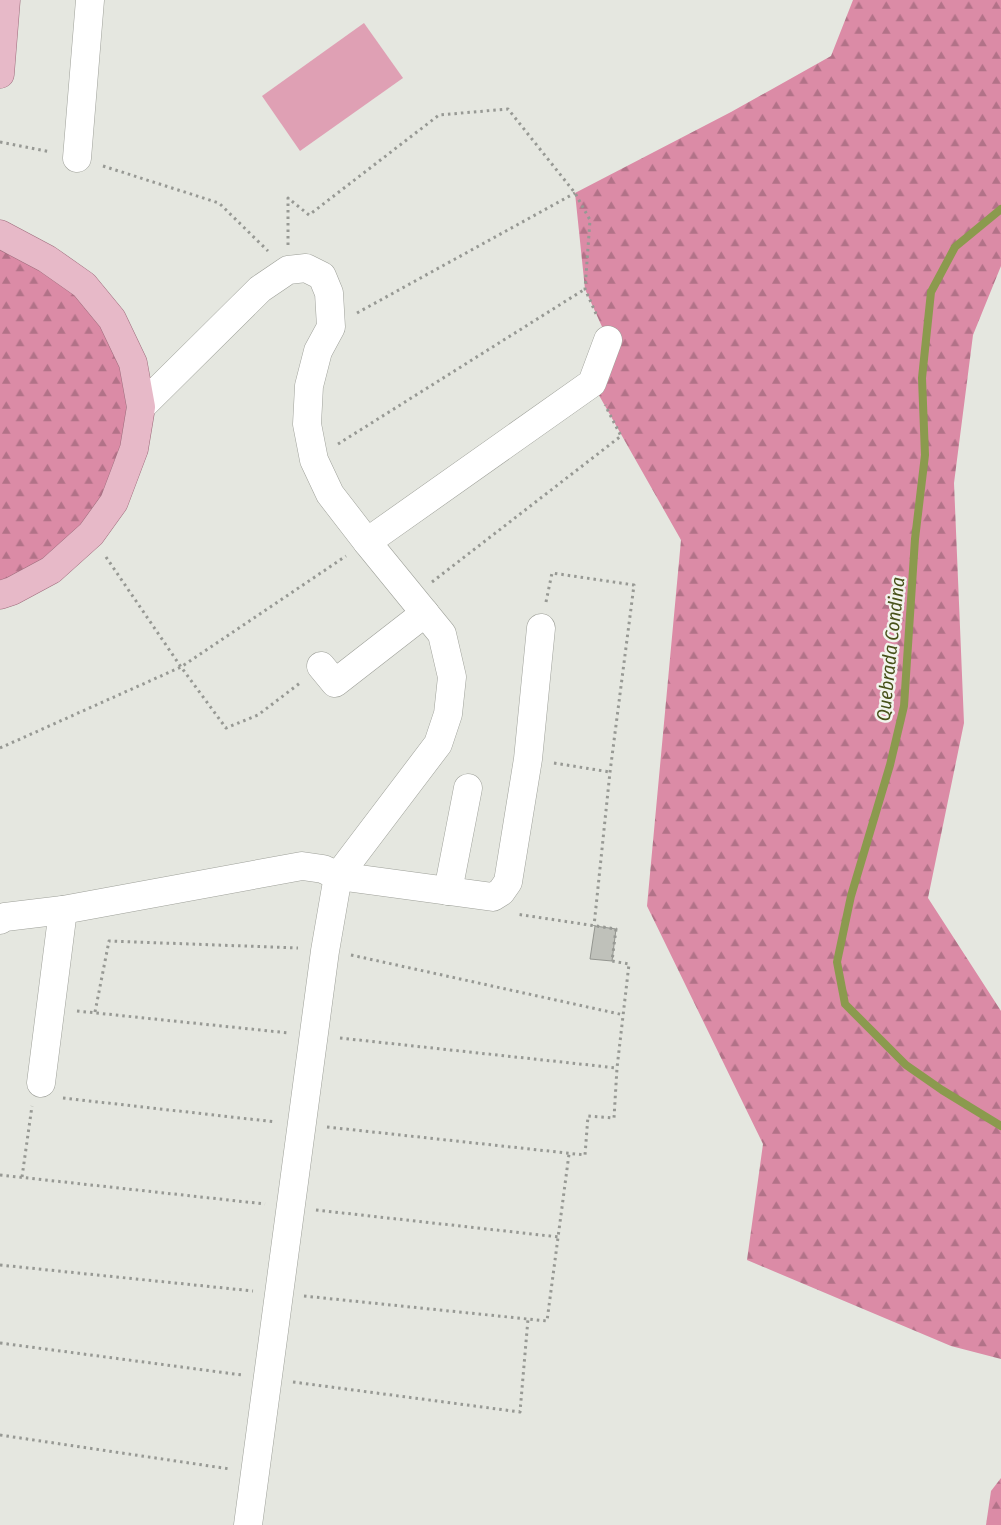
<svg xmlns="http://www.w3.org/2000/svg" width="1001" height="1525" font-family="'Fira Sans Condensed',sans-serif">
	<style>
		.forest { fill: url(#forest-firs) }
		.garden { fill: #dfa0b4 }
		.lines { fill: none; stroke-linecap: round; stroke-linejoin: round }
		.stream { stroke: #8b9a4e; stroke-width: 8 }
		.building { fill: #bfc1ba; stroke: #949690 }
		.minor-casing { stroke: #9ea099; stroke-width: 29 }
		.major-casing { stroke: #9d6c7c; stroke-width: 29 }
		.path { stroke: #979994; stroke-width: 3; stroke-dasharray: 2.5 4; stroke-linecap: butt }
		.minor { stroke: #fff; stroke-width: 28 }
		.major { stroke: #e7b9c8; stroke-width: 28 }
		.labels { text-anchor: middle; stroke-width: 5; stroke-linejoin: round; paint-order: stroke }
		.water-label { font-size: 19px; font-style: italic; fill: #475119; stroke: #f2f4ed }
	</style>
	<defs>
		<pattern id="forest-firs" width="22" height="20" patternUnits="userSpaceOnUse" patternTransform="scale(1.25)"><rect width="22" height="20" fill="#db8ba6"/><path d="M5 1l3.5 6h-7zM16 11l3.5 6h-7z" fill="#b27288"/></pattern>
	</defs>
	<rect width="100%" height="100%" fill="#e5e7e0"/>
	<g class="forest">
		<polygon points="853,0 1001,0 1001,266 973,335 954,483 964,723 928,898 1001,1011 1001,1359 951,1346 747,1260 763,1144 647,906 681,540 592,383 608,340 585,289 575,193 731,112 831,56"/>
		<polygon points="0,234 84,285 141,407 114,502 0,595"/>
		<polygon points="1001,1478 1001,1525 986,1525 991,1491"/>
	</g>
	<polygon class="garden" points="364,23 403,78 300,151 262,96"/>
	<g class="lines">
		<polyline class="stream" points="1001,209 955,247 931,292 922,378 925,455 915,539 904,706 890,765 851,896 837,962 845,1004 906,1065 942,1090 1001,1126"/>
	</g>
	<polygon class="building" points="595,926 616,929 612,961 590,959"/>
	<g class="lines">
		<g class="minor-casing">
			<g id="minor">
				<polyline points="77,158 90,0"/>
				<polyline points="141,407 260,289 288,270 306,268 322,276 329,293 331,327 318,351 309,386 307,424 314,460 330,494 367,542 442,634 452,677 448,714 438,744 338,876 325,951 248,1525"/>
				<polyline points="367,542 592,383 608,340"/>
				<polyline points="321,666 335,683 425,613"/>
				<polyline points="448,891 468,788"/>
				<polyline points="0,920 5,917 63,910 302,866 323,869 338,876 493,897 501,892 508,882 528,759 541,628"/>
				<polyline points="41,1083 63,910"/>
			</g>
		</g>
		<g class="major-casing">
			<g id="major">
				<polyline points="0,74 6,0"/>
				<polyline points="0,234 47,259 84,285 112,319 133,363 141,407 134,449 114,502 91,534 51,570 12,591 0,595"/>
			</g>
		</g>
		<g class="path">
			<polyline points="0,142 51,152"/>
			<polyline points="103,166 219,203 268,251"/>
			<polyline points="288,245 288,198 309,215 439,115 508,109 575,193 590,220 585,289 597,316"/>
			<polyline points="357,313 575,193"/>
			<polyline points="338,444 585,289"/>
			<polyline points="106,557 181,667 226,728 258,715 300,683"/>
			<polyline points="432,582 621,436 605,405"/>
			<polyline points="546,602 552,573 634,585 610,772 594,926"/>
			<polyline points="0,748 181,667 346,556"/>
			<polyline points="554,763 610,772"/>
			<polyline points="351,955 624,1015"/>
			<polyline points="77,1011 289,1033"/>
			<polyline points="95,1012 109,941 298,948"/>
			<polyline points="340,1038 617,1068"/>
			<polyline points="63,1098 276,1122"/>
			<polyline points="327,1127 585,1155 588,1116 614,1118 617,1068 629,964 612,961 616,929 516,914"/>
			<polyline points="0,1175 265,1204"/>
			<polyline points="22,1177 32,1106"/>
			<polyline points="316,1210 559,1237"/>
			<polyline points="0,1265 253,1291"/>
			<polyline points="304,1296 547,1321 569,1154"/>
			<polyline points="0,1343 242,1375"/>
			<polyline points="293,1382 520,1412 528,1319"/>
			<polyline points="0,1435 230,1469"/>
		</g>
		<use href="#minor" class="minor"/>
		<use href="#major" class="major"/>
	</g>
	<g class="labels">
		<g class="water-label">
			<text transform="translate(890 649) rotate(-84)" y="7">Quebrada Condina</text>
		</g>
	</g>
</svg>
